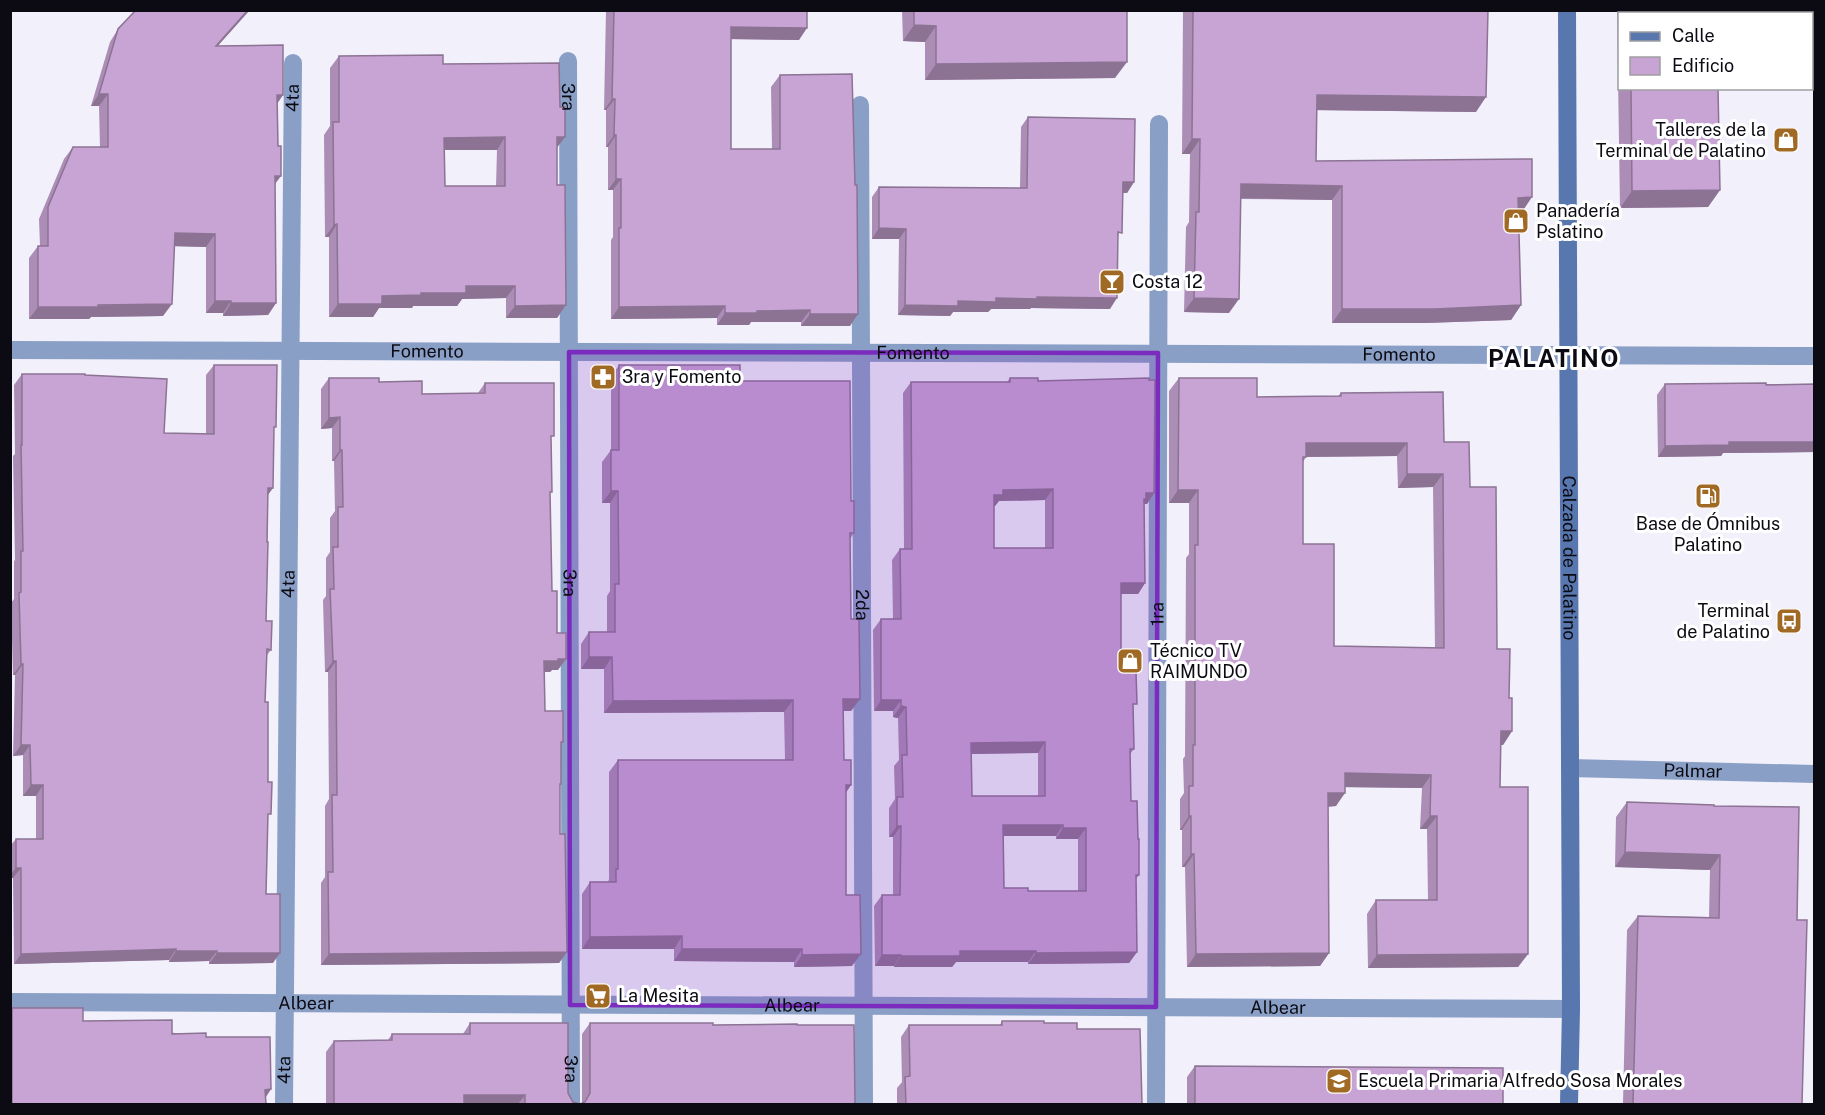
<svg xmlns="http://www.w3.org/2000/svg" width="1825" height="1115" font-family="'Public Sans',sans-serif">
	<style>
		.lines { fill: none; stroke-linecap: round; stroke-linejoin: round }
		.street { stroke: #8a9fc6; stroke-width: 18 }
		.secondary { stroke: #5877ae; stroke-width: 18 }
		.wall { fill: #ac8db6; fill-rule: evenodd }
		.shaded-wall { fill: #8c7394 }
		.building { fill: #c8a4d4; stroke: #8c7394; stroke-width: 1.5; fill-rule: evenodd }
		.marked { fill: #7b2cbf; fill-opacity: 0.2; stroke: #7b2cbf; stroke-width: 4.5; stroke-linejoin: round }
		.labels { text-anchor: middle; stroke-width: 6; stroke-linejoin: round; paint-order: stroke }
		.street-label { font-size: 18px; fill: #0c0b13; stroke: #fff }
		.poi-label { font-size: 18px; fill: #0c0b13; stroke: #fff; text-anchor: start }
		.district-label { font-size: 24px; font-weight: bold; letter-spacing: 1.5px; fill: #0c0b13; stroke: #fff }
	</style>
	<rect width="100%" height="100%" fill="#f1f0fb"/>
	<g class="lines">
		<g class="street">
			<path id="s1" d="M568,61L571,1104"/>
			<path id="s2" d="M860,105L864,1104"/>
			<path id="s3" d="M10,350L1814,356"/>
			<path id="s4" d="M1570,768L1814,774"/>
			<path id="s5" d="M10,1002L1571,1009"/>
			<path id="s6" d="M284,1104L293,63"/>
			<path id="s7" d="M1156,1104L1159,124"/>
		</g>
		<path class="secondary" id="s8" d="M1567,10L1571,1009L1569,1104"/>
	</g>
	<g class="wall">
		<polygon points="606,10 807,10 799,40 731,39 731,149 772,149 771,87 780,75 850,326 801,326 801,322 751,322 749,325 717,325 717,318 611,319 611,240 613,237 613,190 608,190 608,147 606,147 606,110 604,110"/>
		<polygon points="902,10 1127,10 1115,78 925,80 925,42 903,41"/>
		<polygon points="1183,10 1488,10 1476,112 1317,110 1316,161 1522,212 1518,212 1521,305 1511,320 1425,323 1332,323 1332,200 1241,199 1229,313 1184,312 1186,227 1189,222 1190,154 1182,154"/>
		<polygon points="1617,10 1815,10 1815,43 1812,43 1812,14 1620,14 1620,88 1718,88 1720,190 1708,207 1620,208"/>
		<polygon points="118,29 218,46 277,104 275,184 276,303 268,315 223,316 223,313 206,313 206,247 175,246 163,316 91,317 89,319 29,319 29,258 38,246 40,246 39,219 64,159 73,147 100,147 99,106 91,106 110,42"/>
		<path d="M339,56L443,64L557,149V185L566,305L557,318H506V298L462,299L457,306H413L412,308H379L373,317H329V237H325L324,135L330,126V68ZM445,150H497L496,186H445Z"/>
		<polygon points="1028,117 1134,182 1127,193 1123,193 1110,309 1031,308 1030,309 991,309 988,312 953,312 950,316 898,315 899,239 872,239 872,197 879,187 1020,188 1021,127"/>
		<polygon points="214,365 274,431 268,495 266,621 271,650 267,655 265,702 268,819 266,894 273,963 209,964 209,961 169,962 169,960 14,964 13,878 10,878 10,846 16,839 36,839 36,796 23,796 23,755 13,756 15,675 13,675 11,603 14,599 14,561 15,560 13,456 15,454 14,385 22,374 85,375 164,433 206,434 206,375"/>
		<polygon points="619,365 740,381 851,501 854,533 850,539 851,619 860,699 851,711 843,711 844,760 851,785 846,792 846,895 852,966 794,967 794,962 674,961 674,949 582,949 582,894 590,882 608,882 609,879 609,772 618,760 785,760 784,712 604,713 604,669 581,669 581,644 589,632 607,632 607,596 610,591 610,503 602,503 602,462 611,450 611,377"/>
		<polygon points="329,378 379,382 422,394 478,393 485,383 551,440 550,494 552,591 557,633 558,670 552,670 550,672 545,672 545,711 563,742 561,745 561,784 560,786 560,834 567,952 559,963 321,965 321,883 325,877 325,806 329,799 328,672 325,672 323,600 326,596 326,558 330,552 330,518 335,511 334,461 332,461 332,428 321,429 321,389"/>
		<path d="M1010,378L1038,381L1154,493L1147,504H1144L1145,583L1138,594H1121V672L1133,708L1134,749L1130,754L1131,801L1138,839L1139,875L1136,879L1137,952L1129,963L1028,964V962H956L952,967H894V966H875L874,906L882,895H893V837H889V808L895,799L894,766L899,760L898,718L893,717V711H874L873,630L881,619H893L892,560L900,549H904L903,393L911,382H1007ZM1045,500V548H994V506H995L999,501ZM1038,753V796H972L971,754ZM1004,836H1056V839H1078V891H1028L1004,888Z"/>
		<path d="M1179,378L1257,397L1338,396L1341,393L1444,442L1470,487L1497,649L1509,698L1512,731L1503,745H1501L1500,787L1528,954L1518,967L1368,968L1367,914L1376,900H1428L1427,829H1420L1422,788L1345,787L1336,806L1328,807L1329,953L1320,966L1187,967L1185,867H1182V830H1180V799L1184,793L1183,759L1185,756L1186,558L1189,554V503H1169V391ZM1397,456L1398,488L1433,487L1435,648L1334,646L1303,544V462L1306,457Z"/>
		<polygon points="1665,384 1815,384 1815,452 1723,453 1721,456 1658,457 1657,395"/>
		<polygon points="1627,802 1714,806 1797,920 1802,1104 1623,1104 1627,930 1638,916 1709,917 1710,870 1615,867 1616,817"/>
		<polygon points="12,1008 83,1021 206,1037 271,1089 266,1097 266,1104 10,1104 10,1011"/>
		<polygon points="1002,1021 1044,1023 1077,1029 1142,1104 897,1104 897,1088 902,1082 901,1037 909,1025 1000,1025"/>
		<polygon points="470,1023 568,1093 573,1102 580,1104 582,1103 582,1034 590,1023 713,1025 797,1025 855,1104 326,1104 326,1052 334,1041 388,1040 392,1034 463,1034"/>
		<polygon points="1195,1066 1503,1104 1187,1104 1187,1077"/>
	</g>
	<g class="shaded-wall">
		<polygon points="248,10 250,10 207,58 216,46"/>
		<polygon points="914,25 936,26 925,42 903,41"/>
		<rect x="1812" y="26" width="3" height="17"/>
		<polygon points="731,27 807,28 799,40 723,39"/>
		<polygon points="1127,62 1115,78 925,80 936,64"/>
		<polygon points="99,94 108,94 99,106 91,106"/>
		<polygon points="277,95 283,95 275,107"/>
		<polygon points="1317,95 1486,97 1476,112 1307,110"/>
		<polygon points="612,99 615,99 606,110 604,110"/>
		<polygon points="614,135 616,135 608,147 606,147"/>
		<polygon points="505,137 497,150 436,150 444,138"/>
		<polygon points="557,137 565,137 556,149"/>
		<polygon points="1192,139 1200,139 1190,154 1182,154"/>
		<polygon points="275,176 281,176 272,188"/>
		<polygon points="616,179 621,179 613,190 608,190"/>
		<polygon points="1123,182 1134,182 1127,193 1116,192"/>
		<polygon points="1241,184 1342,186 1332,200 1231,198"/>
		<polygon points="1720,190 1708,207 1620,208 1632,191"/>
		<polygon points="1532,197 1522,212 1507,212 1518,198"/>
		<polygon points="337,224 329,237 325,237 334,225"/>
		<polygon points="879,228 906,229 899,239 872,239"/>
		<polygon points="175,233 215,234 206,247 167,246"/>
		<polygon points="466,286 515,286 506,298 462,299 457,306 413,306 412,308 379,308 373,317 329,317 338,304 382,296 421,293"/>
		<polygon points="1037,297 1117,298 1110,309 1031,308 1030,309 991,309 988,312 953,312 950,316 898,315 905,305 996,298"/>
		<polygon points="1194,298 1239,299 1229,313 1184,312"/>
		<polygon points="215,301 231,301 223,313 206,313"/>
		<polygon points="231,303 276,303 268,315 223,316"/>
		<polygon points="172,304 163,316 91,317 89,319 29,319 38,307"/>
		<polygon points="566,305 557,318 506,318 515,306"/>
		<polygon points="1521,305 1511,320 1425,323 1332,323 1342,309"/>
		<polygon points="725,306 717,318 611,319 619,307"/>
		<polygon points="810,310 801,322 751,322 749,325 717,325 725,313 757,311"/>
		<polygon points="810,314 858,314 850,326 801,326"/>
		<polygon points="340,417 332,428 321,429 329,418"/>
		<polygon points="1729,442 1815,442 1815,452 1723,453 1721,456 1658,457 1665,446"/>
		<polygon points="1306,443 1407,443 1397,456 1297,457"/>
		<polygon points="340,450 342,450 334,461 332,461"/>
		<polygon points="1407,474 1443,474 1433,487 1398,488"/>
		<polygon points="268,488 273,488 265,499"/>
		<polygon points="1053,489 1045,500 999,501 995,506 986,506 994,495 1003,490"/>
		<polygon points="1178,490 1198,490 1189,503 1169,503"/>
		<polygon points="611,491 618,491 610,503 602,503"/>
		<polygon points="1146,493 1154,493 1147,504 1143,504"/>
		<polygon points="1121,583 1145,583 1138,594 1113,594"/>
		<polygon points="589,657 612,657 604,669 581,669"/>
		<polygon points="558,659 566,659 558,670 552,670 550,672 537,672 544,661"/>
		<polygon points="333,661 336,661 328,672 325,672"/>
		<polygon points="21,664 23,664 15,675 13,675"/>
		<polygon points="843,699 860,699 851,711 835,711"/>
		<polygon points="793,700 784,712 604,713 613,701"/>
		<polygon points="881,700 901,700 893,711 874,711"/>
		<polygon points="901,706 906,707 898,718 893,717"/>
		<polygon points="1501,731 1512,731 1503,745 1492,744"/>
		<polygon points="1045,742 1038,753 963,754 971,743"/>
		<polygon points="21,745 30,745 23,755 13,756"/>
		<polygon points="1345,773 1431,775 1422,788 1335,787"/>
		<polygon points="31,785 43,785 36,796 23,796"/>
		<polygon points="846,785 851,785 843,797"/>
		<polygon points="1328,793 1345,793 1336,806 1319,807"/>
		<polygon points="1189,816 1191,816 1182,830 1180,830"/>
		<polygon points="1430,816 1437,816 1427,829 1420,829"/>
		<polygon points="1003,825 1063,825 1056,836 996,836"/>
		<polygon points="897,826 901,826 893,837 889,837"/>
		<polygon points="1063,828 1086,828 1078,839 1056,839"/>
		<polygon points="1625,852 1720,855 1710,870 1615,867"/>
		<polygon points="1191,854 1194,854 1185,867 1182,867"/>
		<polygon points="16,868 21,868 13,878 10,878 10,875"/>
		<polygon points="682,936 674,949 582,949 590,937"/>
		<polygon points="176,949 169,960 14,964 21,954"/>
		<polygon points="682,949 802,949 794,962 674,961"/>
		<polygon points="176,951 217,951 209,961 169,962"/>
		<polygon points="960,951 1036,951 1028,962 956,962 952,967 894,967 901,956"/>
		<polygon points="567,952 559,963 321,965 329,954"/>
		<polygon points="1137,952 1129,963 1028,964 1036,953"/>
		<polygon points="217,953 280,953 273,963 209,964"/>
		<polygon points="1329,953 1320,966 1187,967 1196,954"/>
		<polygon points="861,954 852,966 794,967 802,955"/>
		<polygon points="1528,954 1518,967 1368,968 1377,955"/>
		<polygon points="882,955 901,955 894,966 875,966"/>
		<polygon points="271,1089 262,1102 265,1090"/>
		<polygon points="464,1095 525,1095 518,1104 457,1104"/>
	</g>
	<g class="building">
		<polygon points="136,10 248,10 216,46 283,45 283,95 277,95 278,146 281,146 281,176 275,176 276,303 231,303 231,301 215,301 215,234 175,233 172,304 98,305 98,307 38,307 38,246 48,246 48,207 73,147 108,147 108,94 99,94 118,29"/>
		<polygon points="614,10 807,10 807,28 731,27 731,149 780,149 780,75 852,74 855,185 857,185 858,314 810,314 810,310 757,311 757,313 725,313 725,306 619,307 619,228 621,228 621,179 616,179 616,135 614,135 615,99 612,99"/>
		<polygon points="914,10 1127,10 1127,62 936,64 936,26 914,25"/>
		<polygon points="1193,10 1488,10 1486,97 1317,95 1316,161 1532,159 1532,197 1518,198 1521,305 1435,309 1342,309 1342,186 1241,184 1239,299 1194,298 1196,212 1199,212 1200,139 1192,139"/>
		<polygon points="1630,10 1815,10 1815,26 1812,26 1812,14 1630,14"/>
		<path d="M443,55V64L559,63L560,107H565V137H557V185H565L566,305L515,306V286H466V293H421V295L382,296V304H338L337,224L334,225L333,122H339V56ZM505,137V186H445L444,138Z"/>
		<polygon points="1631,88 1718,88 1720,190 1632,191"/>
		<polygon points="1028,117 1135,119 1134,182 1123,182 1122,233 1118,232 1117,298 1037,297 1037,299 996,298 996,302 958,301 958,306 905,305 906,229 879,228 879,187 1027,188"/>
		<polygon points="214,365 277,365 276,427 274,427 273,488 268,488 267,542 268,542 266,621 272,621 271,650 267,649 265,702 268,702 268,782 272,782 271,814 268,814 266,894 280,894 280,953 217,953 217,951 176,951 176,949 21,954 21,868 16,868 16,839 43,839 43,785 31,785 30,745 21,745 23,664 21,664 19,593 21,592 21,551 23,551 21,445 22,445 22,374 85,374 85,375 167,379 164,433 214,434"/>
		<polygon points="619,365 740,365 740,381 850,381 851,501 854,501 854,533 850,533 851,619 859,619 860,699 843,699 844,760 851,760 851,785 846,785 846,895 860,895 861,954 802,955 802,949 682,949 682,936 590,937 590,882 616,882 616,869 618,869 618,760 793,760 793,700 613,701 612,657 589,657 589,632 615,632 615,584 619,584 618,491 611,491 611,450 619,450"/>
		<polygon points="329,378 379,378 379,382 422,381 422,394 485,393 485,383 554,383 554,436 551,436 552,492 550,492 552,591 557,591 557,633 566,633 566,659 558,659 558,661 544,661 545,711 563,711 563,742 561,742 561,784 560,784 560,834 565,834 567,952 329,954 328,872 333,872 332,795 337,795 336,661 333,661 330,589 334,589 333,547 338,547 338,507 343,507 342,450 340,450 340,417 329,418"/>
		<path d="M1010,378H1038V381L1149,378V380H1155L1154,493H1146V499H1144L1145,583H1121V672H1136L1137,704H1133L1134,749H1130L1131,801H1137L1138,839H1139V875H1136L1137,952L1036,953V951H960V956H901V955H882V895H900L901,826H897V797H903L902,755H907L906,707L901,706V700H881V619H901L900,549H912L911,382H1010ZM1053,489V548H994V495H1003V490ZM1045,742V796H972L971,743ZM1003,825H1063V828H1086V891H1028V888H1004Z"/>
		<path d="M1179,378H1257V397L1341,396V393L1443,392L1444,442H1469L1470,487H1496L1497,649H1510L1509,698H1512V731H1501L1500,787H1528V954L1377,955L1376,900H1437V816H1430L1431,775L1345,773V793H1328L1329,953L1196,954L1194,854H1191V816H1189V786H1193V745H1195V545H1198V490H1178ZM1306,443H1407V474H1443L1444,648L1334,646V544H1303V457H1306Z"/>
		<polygon points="1766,383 1766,385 1815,384 1815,442 1729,442 1729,445 1665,446 1665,384"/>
		<polygon points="1627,802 1714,805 1714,806 1799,807 1797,920 1807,920 1802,1104 1633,1104 1638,916 1719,918 1720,855 1625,852"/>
		<polygon points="12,1008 83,1008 83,1021 172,1020 172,1034 206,1033 206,1037 270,1037 271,1089 265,1090 266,1104 12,1104"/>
		<polygon points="1002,1021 1044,1021 1044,1023 1077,1023 1077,1029 1140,1029 1142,1104 906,1104 905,1077 910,1076 909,1025 1002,1025"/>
		<polygon points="470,1023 568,1023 568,1093 573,1102 580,1104 585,1102 590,1093 590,1023 713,1023 713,1025 797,1024 797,1025 854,1025 855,1104 525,1104 525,1095 464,1095 464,1104 334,1104 334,1041 392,1040 392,1034 470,1034"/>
		<polygon points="1195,1066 1503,1068 1503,1104 1195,1104"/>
	</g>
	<path class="marked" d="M569,352L1158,353L1156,1007L570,1005Z"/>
	<defs>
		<g id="shop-square" transform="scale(1.35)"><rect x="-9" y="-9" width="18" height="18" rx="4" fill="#a06924" stroke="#fff"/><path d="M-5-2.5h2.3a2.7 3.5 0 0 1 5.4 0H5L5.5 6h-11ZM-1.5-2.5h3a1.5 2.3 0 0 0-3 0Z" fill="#fff"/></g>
		<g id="bar-square" transform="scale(1.35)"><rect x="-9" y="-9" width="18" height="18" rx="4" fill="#a06924" stroke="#fff"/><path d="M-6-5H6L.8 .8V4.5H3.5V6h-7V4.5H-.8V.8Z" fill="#fff"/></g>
		<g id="pharmacy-square" transform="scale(1.35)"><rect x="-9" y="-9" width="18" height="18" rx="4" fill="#a06924" stroke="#fff"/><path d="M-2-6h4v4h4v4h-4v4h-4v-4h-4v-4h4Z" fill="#fff"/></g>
		<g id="fuel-square" transform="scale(1.35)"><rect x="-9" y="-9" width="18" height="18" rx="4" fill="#a06924" stroke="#fff"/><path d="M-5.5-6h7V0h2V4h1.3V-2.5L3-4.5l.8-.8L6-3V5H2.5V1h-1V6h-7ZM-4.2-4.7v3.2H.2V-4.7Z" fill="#fff"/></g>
		<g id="bus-square" transform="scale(1.35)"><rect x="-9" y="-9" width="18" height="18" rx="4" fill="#a06924" stroke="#fff"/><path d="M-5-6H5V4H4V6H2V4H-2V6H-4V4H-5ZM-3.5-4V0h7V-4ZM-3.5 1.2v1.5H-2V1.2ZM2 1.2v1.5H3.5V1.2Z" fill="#fff"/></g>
		<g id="supermarket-square" transform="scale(1.35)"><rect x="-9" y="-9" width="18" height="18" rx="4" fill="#a06924" stroke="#fff"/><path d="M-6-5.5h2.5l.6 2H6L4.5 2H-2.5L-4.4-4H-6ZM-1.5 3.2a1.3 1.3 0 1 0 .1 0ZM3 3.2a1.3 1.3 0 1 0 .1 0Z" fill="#fff"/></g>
		<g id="school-square" transform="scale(1.35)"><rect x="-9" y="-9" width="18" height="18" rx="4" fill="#a06924" stroke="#fff"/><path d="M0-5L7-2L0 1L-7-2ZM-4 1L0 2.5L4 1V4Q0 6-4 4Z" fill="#fff"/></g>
	</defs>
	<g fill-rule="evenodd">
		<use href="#shop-square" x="1786" y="140"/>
		<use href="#shop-square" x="1516" y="221"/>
		<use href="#bar-square" x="1112" y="282"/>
		<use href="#pharmacy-square" x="603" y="377"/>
		<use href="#fuel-square" x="1708" y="496"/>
		<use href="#bus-square" x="1789" y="621"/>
		<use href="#shop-square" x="1130" y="661"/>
		<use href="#supermarket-square" x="598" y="996"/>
		<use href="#school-square" x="1339" y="1081"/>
	</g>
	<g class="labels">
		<g class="street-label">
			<text dy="6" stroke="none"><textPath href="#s1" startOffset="36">3ra</textPath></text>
			<text dy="6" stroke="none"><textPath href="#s6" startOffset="1006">4ta</textPath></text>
			<text dy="6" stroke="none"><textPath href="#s3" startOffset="417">Fomento</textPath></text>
			<text dy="6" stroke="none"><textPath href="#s3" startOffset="903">Fomento</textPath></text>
			<text dy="6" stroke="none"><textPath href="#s3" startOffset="1389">Fomento</textPath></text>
			<text dy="6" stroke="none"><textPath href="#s8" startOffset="548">Calzada de Palatino</textPath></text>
			<text dy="6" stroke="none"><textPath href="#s1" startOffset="522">3ra</textPath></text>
			<text dy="6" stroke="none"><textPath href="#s6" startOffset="520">4ta</textPath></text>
			<text dy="6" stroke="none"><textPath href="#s2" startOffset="500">2da</textPath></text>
			<text dy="6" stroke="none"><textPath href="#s7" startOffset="490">1ra</textPath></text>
			<text dy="6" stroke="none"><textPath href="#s4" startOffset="123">Palmar</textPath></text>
			<text dy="6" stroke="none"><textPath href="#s5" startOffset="296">Albear</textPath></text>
			<text dy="6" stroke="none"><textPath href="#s5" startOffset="782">Albear</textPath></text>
			<text dy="6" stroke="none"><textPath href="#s5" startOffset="1268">Albear</textPath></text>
			<text dy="6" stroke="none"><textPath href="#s1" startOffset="1008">3ra</textPath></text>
			<text dy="6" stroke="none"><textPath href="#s6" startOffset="34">4ta</textPath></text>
		</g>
		<g class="poi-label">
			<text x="1766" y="136" text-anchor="end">Talleres de la<tspan x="1766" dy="21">Terminal de Palatino</tspan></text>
			<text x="1536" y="217">Panadería<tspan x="1536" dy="21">Pslatino</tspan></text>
			<text x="1132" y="288">Costa 12</text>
			<text x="622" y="383">3ra y Fomento</text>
			<text x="1708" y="530" text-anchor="middle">Base de Ómnibus<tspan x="1708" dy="21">Palatino</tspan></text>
			<text x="1770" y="617" text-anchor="end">Terminal<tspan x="1770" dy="21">de Palatino</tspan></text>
			<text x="1150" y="657">Técnico TV<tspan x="1150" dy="21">RAIMUNDO</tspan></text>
			<text x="618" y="1002">La Mesita</text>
			<text x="1358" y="1087">Escuela Primaria Alfredo Sosa Morales</text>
		</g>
		<g class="district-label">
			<text x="1554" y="367">PALATINO</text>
		</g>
	</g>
	<rect width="1825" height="1115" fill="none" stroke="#0c0b13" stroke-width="24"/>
	<rect x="1618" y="12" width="195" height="78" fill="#ffffff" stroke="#9e9da1" stroke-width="1.5"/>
	<rect x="1630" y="32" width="30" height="9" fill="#5877ae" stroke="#9e9da1" stroke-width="1.5"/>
	<text x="1672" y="42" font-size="18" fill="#0c0b13">Calle</text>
	<rect x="1630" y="57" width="30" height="18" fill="#c8a4d4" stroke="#9e9da1" stroke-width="1.5"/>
	<text x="1672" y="72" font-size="18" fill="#0c0b13">Edificio</text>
</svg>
